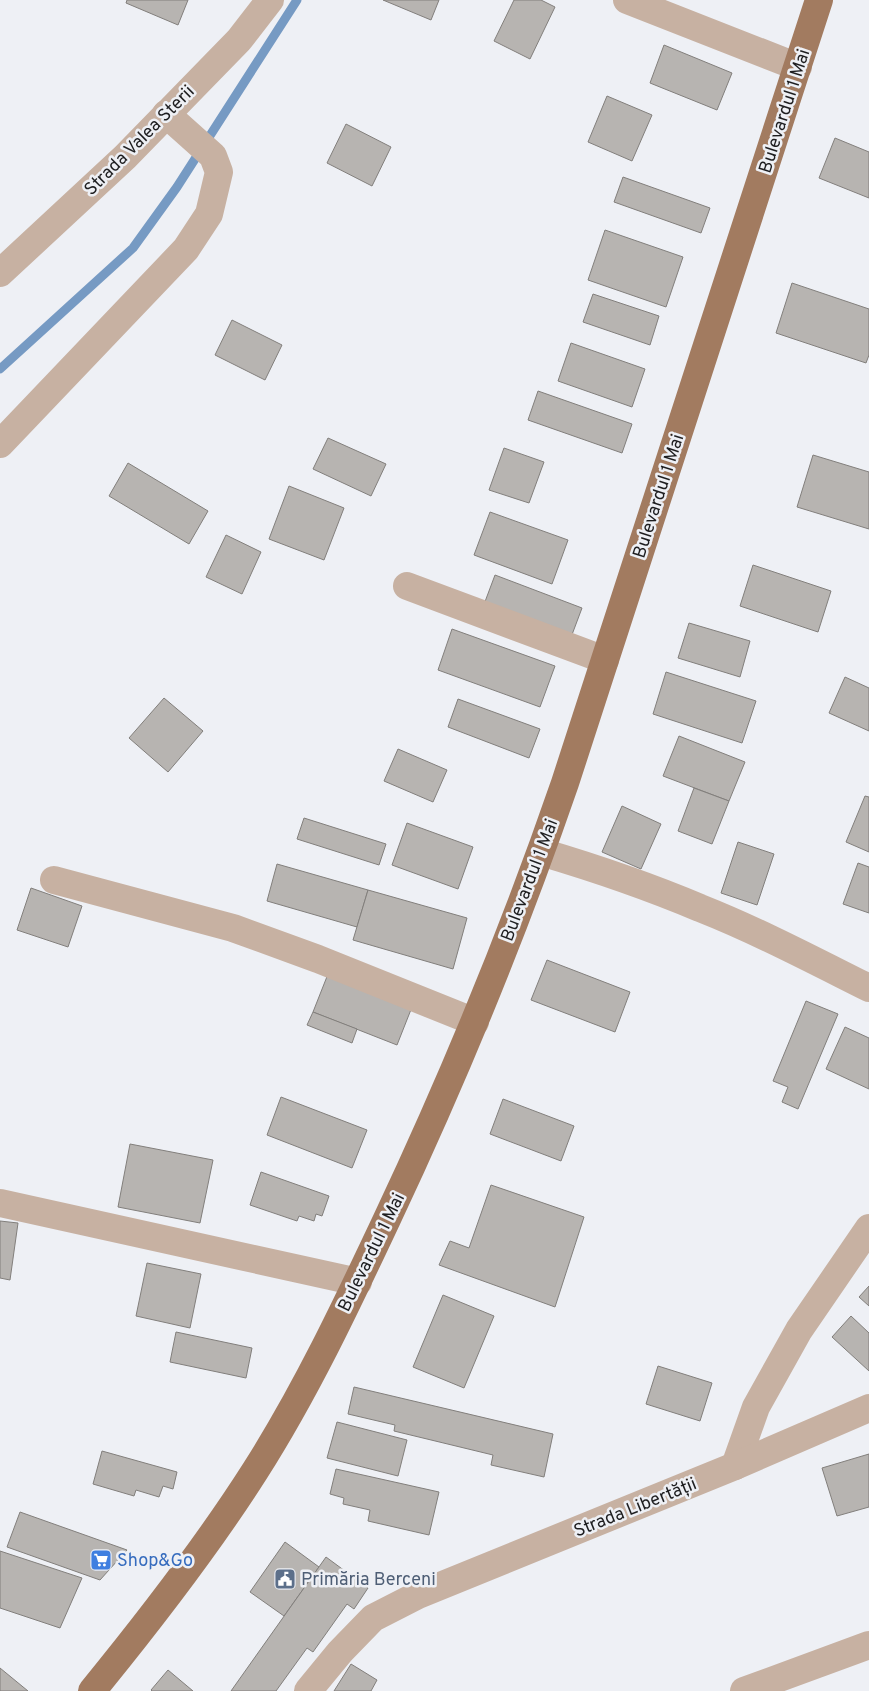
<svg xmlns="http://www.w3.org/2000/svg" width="869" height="1691" font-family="Overpass,sans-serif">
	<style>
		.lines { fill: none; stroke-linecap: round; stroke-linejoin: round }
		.stream { stroke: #769ac3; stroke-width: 9 }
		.building { fill: #b7b4b1; stroke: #827f7c }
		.minor { stroke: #c7b1a2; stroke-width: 28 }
		.major { stroke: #a27b60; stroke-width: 28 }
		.labels { text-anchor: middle; stroke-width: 5; stroke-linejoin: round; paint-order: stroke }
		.street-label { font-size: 18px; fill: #1e1e20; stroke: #eef0f5 }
		.shop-label { font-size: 18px; fill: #366cbe; stroke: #eef0f5; text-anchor: start }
		.service-label { font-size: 18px; fill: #4e5e75; stroke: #eef0f5; text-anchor: start }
	</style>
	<rect width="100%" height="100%" fill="#eef0f5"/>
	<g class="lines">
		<polyline class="stream" points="0,369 133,248 177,187 297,0"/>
	</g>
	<g class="building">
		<polygon points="127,0 188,0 178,25 126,3"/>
		<polygon points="383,0 439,0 431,20"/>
		<polygon points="514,0 541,0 555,7 530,59 494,41"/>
		<polygon points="664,45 732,73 717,110 650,83"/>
		<polygon points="607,96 652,115 632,161 588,142"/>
		<polygon points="346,124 391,147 372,186 327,163"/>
		<polygon points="835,138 869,152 869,198 819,178"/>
		<polygon points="623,177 710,208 701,233 614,202"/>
		<polygon points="605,230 683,257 666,307 588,280"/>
		<polygon points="792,283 869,309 869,355 866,363 776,333"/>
		<polygon points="593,294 659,316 650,345 583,322"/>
		<polygon points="232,320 282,345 265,380 215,355"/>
		<polygon points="571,343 645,369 632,407 558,381"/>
		<polygon points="538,391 632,424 622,453 528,420"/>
		<polygon points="328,438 386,464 371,496 313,469"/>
		<polygon points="504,448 544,462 529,503 489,490"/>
		<polygon points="813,455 869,472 869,529 797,507"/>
		<polygon points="128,463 208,511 189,544 109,496"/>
		<polygon points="289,486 344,508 324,560 269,539"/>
		<polygon points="490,512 568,540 552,584 474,555"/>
		<polygon points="226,535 261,552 242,594 206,577"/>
		<polygon points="753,565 831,591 818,632 740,606"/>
		<polygon points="495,575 582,608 570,640 483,607"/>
		<polygon points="689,623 750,641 740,677 678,658"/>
		<polygon points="452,629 555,666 540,707 438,670"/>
		<polygon points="666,672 756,701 742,743 653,714"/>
		<polygon points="845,677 869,688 869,731 829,713"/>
		<polygon points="164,698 203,731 168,772 129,738"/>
		<polygon points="458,699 540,729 529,758 448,727"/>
		<polygon points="679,736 745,762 729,801 663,776"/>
		<polygon points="398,749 447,770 433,802 384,781"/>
		<polygon points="694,788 729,801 712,844 678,831"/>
		<polygon points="865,796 869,797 869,852 846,842"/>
		<polygon points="622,806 661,824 641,869 602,852"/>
		<polygon points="304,818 386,844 379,865 297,839"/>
		<polygon points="407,823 473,847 458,889 392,865"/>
		<polygon points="738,842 774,854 757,905 721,893"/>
		<polygon points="858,863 869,867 869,913 843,904"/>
		<polygon points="277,864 368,890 357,927 267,901"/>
		<polygon points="31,888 82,906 68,947 17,930"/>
		<polygon points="368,890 467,918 453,969 353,940"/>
		<polygon points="547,960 630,992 615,1032 531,1000"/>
		<polygon points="328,974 412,1007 397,1045 313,1012"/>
		<polygon points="806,1001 838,1014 798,1109 782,1102 788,1087 773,1081"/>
		<polygon points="313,1012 357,1029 352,1043 307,1025"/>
		<polygon points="845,1027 869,1038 869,1089 826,1069"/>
		<polygon points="281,1097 367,1130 352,1168 267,1135"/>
		<polygon points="503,1099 574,1126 561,1161 490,1134"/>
		<polygon points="130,1144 213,1160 200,1223 118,1207"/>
		<polygon points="261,1172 329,1196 322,1216 316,1214 314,1221 299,1216 297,1221 250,1205"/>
		<polygon points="491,1185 584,1217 555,1307 439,1265 450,1241 469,1248"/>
		<polygon points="0,1221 18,1223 10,1280 0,1278"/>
		<polygon points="147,1263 201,1274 190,1328 136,1316"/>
		<polygon points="869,1286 869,1306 859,1297"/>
		<polygon points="443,1295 494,1316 464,1388 413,1367"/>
		<polygon points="851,1316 869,1333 869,1371 832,1337"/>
		<polygon points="176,1332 252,1348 246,1378 170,1362"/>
		<polygon points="658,1366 712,1383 700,1421 646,1404"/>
		<polygon points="354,1387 553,1434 544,1477 491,1465 493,1455 394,1431 395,1425 348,1414"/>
		<polygon points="337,1422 407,1440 398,1476 327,1458"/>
		<polygon points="102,1451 177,1472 173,1489 163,1486 159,1497 136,1490 134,1496 93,1484"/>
		<polygon points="869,1454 869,1507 837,1516 822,1468"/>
		<polygon points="336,1469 439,1492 429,1535 368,1521 370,1510 343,1504 344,1498 330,1494"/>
		<polygon points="20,1512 127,1550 100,1580 7,1547"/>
		<polygon points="285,1542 319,1567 284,1616 250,1592"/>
		<polygon points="0,1551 82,1578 60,1628 0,1608"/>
		<polygon points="326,1557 368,1588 354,1609 347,1604 313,1652 307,1648 276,1691 231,1691"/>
		<polygon points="351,1664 377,1680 371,1691 334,1691"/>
		<polygon points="0,1668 28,1691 0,1691"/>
		<polygon points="168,1670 193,1691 152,1691 151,1690"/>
	</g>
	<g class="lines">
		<g class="minor">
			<polyline points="627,0 798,67"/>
			<polyline points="0,273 125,157 239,40 270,0"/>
			<polyline points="0,444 186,249 209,214 219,172 213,156 166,114"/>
			<polyline points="407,586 605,660"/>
			<path d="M541,852C595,868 648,886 700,908C758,931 813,960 869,988"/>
			<polyline points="54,880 233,928 318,959 475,1022"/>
			<polyline points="0,1203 358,1282"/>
			<polyline points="735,1466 756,1407 799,1330 869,1228"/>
			<polyline points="308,1691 340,1652 373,1618 418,1595 735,1466 869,1408"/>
			<polyline points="744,1691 869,1645"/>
		</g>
		<path class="major" d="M92,1691C150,1620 206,1548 255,1471C306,1391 347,1304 387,1219C454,1077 514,931 565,783L819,0"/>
	</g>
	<defs>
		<g id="supermarket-square" transform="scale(1.125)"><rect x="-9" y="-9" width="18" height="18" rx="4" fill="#3f7fe0" stroke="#eef0f5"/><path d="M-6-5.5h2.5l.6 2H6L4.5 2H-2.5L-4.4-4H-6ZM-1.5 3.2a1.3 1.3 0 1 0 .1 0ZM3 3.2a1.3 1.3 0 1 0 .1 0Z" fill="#fff"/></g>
		<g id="civic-square" transform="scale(1.125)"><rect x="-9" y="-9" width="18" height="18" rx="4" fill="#5c6f8a" stroke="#eef0f5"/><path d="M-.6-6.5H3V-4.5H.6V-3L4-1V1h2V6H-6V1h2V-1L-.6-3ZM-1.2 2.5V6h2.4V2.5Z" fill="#fff"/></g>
	</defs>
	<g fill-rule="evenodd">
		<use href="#supermarket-square" x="101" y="1560"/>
		<use href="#civic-square" x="285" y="1579"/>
	</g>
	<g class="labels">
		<g class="street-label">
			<text transform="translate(784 111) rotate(-72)" y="6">Bulevardul 1 Mai</text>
			<text transform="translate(139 140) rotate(-45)" y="6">Strada Valea Sterii</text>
			<text transform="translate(658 496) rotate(-72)" y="6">Bulevardul 1 Mai</text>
			<text transform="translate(529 880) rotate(-69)" y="6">Bulevardul 1 Mai</text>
			<text transform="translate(371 1252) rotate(-64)" y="6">Bulevardul 1 Mai</text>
			<text transform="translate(635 1507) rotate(-22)" y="6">Strada Libertății</text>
		</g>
		<g class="shop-label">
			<text x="117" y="1566">Shop&amp;Go</text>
		</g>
		<g class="service-label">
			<text x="301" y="1585">Primăria Berceni</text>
		</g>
	</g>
</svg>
